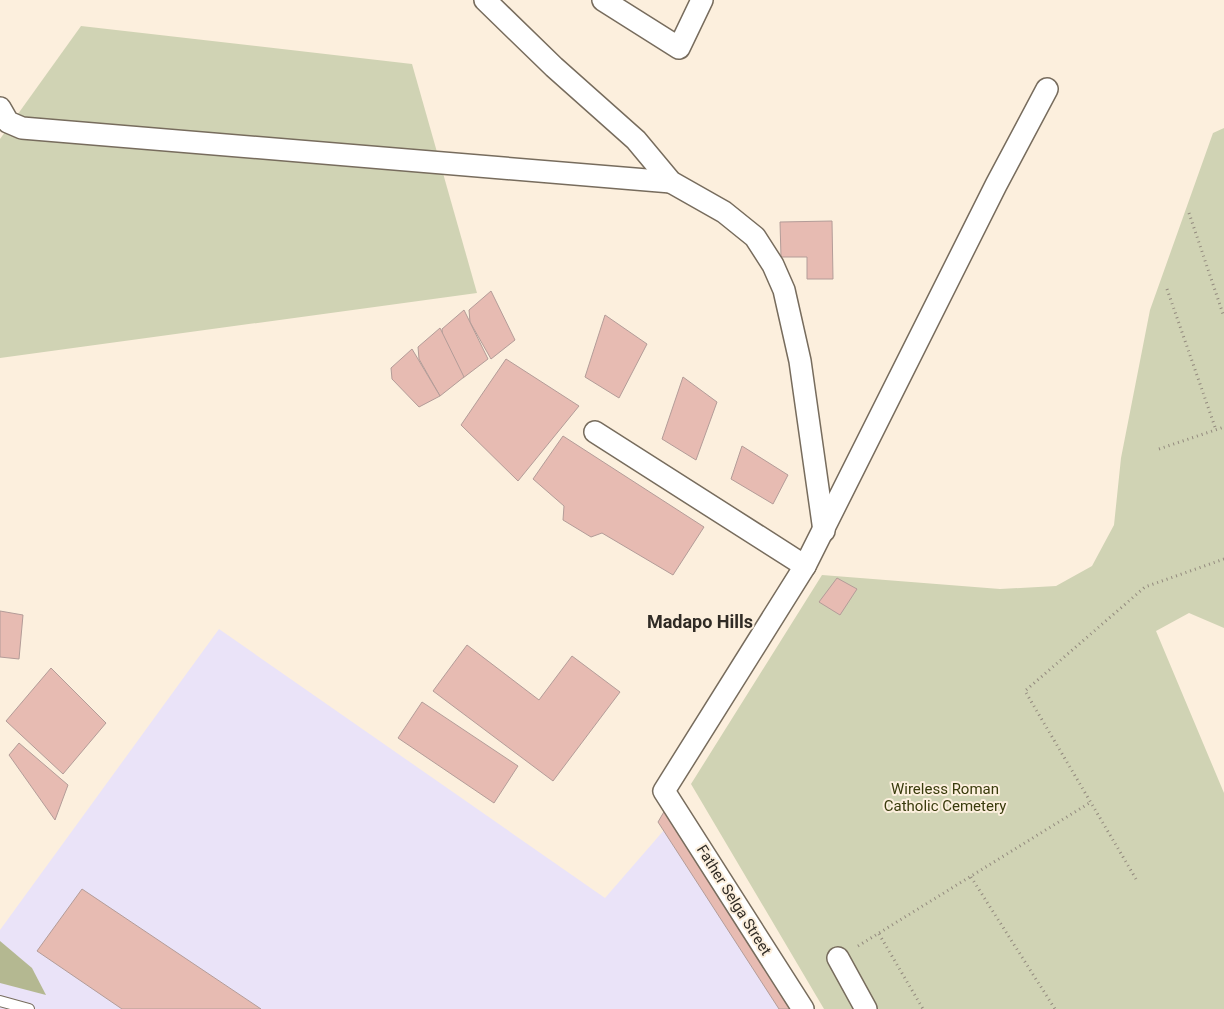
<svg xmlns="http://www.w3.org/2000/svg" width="1224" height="1009" font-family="Roboto,sans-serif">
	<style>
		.commercial { fill: #eae3f8 }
		.green { fill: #d0d3b4 }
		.forest { fill: #b4b891 }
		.building { fill: #e7bbb2; stroke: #b39c98 }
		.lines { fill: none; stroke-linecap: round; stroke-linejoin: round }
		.lane-casing { stroke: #776c5d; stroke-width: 12 }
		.street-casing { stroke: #776c5d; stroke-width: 24 }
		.path { stroke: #938a7e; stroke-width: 3; stroke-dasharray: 1 4; stroke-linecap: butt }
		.lane { stroke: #fff; stroke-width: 10 }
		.street { stroke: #fff; stroke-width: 21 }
		.labels { text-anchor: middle; stroke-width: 4; stroke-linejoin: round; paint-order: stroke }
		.park-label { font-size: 15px; fill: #393b0c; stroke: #fcefdd }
		.street-label { font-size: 15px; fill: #302b25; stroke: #fcefdd }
		.quarter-label { font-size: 18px; font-weight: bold; fill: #302b25; stroke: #fcefdd }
	</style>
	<rect width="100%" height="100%" fill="#fcefdd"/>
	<polygon class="commercial" points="219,629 605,898 671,822 789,1009 0,1009 0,930"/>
	<g class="green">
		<polygon points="81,26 412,64 477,293 0,358 0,139"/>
		<polygon points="1224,128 1224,628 1189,613 1156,631 1224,793 1224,1009 824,1009 691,784 822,575 1000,589 1056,586 1092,566 1114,525 1121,458 1150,310 1213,133"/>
	</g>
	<polygon class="forest" points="0,941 32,968 46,995 0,983"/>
	<g class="building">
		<polygon points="832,221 833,279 807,279 807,257 781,257 780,222"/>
		<polygon points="491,291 515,340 491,359 470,322 469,310"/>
		<polygon points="464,310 488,359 463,378 443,341 442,329"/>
		<polygon points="605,315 647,344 619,398 585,377"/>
		<polygon points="440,328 464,377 440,396 419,359 418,347"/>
		<polygon points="412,349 440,396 419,407 392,379 391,368"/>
		<polygon points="506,359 579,406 518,481 461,425"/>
		<polygon points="683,377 717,402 696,460 662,439"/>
		<polygon points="563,436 704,527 673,575 602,533 591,537 563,520 564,506 533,479"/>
		<polygon points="742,446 788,475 773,504 731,479"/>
		<polygon points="837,578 857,589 840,615 819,602"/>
		<polygon points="0,611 23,615 19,659 0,657"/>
		<polygon points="467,645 539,700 572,656 620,692 553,781 433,691"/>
		<polygon points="51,668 106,723 63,774 6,721"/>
		<polygon points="422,702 518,766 494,803 398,738"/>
		<polygon points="19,743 68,785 55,820 9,755"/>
		<polygon points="665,810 794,1009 779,1009 658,822"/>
		<polygon points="82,889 261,1009 122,1009 37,951"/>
	</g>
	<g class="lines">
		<g class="lane-casing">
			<polyline id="lane" points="0,1001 29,1009"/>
		</g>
		<g class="street-casing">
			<g id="street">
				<polyline points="485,0 554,67 636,140 671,182 724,212 755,237 773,265 784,290 800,361 824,531"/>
				<polyline points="603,0 679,48 702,0"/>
				<polyline points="0,108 8,122 22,128 671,182"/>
				<polyline points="595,432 805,566"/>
				<polyline points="838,958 866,1009"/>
				<polyline points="803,1009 664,791 805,566 996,185 1047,89"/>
			</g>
		</g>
		<g class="path">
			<polyline points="1189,213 1224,317"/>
			<polyline points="1167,289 1216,430"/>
			<polyline points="1159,449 1224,427"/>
			<polyline points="971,877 1055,1009"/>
			<polyline points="1136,879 1025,691 1145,587 1224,559"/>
			<polyline points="879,934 923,1009"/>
			<polyline points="858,946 1091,802"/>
		</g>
		<use href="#lane" class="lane"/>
		<use href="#street" class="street"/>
	</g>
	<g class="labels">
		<g class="park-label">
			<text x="945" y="794">Wireless Roman<tspan x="945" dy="17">Catholic Cemetery</tspan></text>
		</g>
		<g class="street-label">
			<text transform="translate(734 900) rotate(58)" y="5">Father Selga Street</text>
		</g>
		<g class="quarter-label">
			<text x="700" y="628">Madapo Hills</text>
		</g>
	</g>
</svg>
